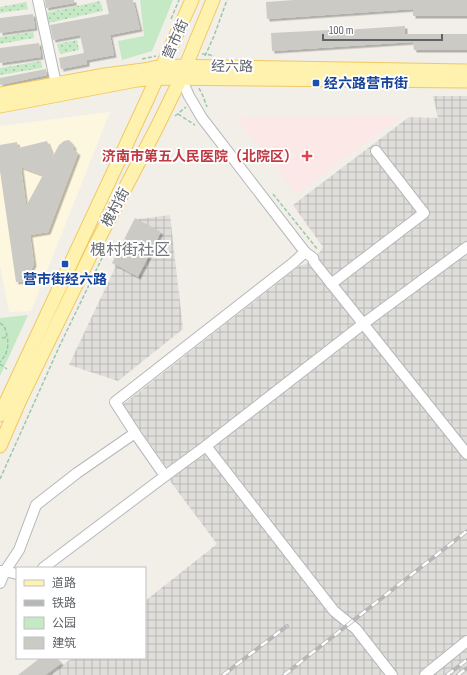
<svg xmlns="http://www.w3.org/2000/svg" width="467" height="675" font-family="'Sofia Sans Condensed','Noto Sans SC',sans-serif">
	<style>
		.commercial { fill: #fef7e0 }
		.industrial { fill: url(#industrial-grid) }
		.medical { fill: #fce8e6 }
		.park { fill: #c5e8c5 }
		.garden { fill: url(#garden-dots) }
		.building { fill: #cccac5; fill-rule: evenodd; filter: url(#shadow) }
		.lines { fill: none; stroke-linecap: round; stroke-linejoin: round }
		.minor-casing { stroke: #b5b8bc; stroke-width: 12 }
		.major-casing { stroke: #f2c960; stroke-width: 15 }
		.path { stroke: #9cc7a9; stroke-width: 1.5; stroke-dasharray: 4 2; stroke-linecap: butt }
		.minor { stroke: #fff; stroke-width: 10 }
		.major { stroke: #fff2af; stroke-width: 13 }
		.rail-casing { stroke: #b6b7b8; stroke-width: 4 }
		.rail { stroke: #fff; stroke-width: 2.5; stroke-dasharray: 8; stroke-linecap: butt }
		.transit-dot { fill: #1a4fb4; stroke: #fff; stroke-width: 1.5 }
		.health-dot { fill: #e0444e; stroke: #fff; stroke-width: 1.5 }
		.labels { text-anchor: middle; stroke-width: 4; stroke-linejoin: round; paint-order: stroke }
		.street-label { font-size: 14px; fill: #5f6368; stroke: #fff }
		.transit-label { font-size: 14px; font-weight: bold; fill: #164399; stroke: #fff; text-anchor: start }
		.health-label { font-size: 14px; font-weight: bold; fill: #be3a42; stroke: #fff; text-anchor: end }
		.quarter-label { font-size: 16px; fill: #70757a; stroke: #fff }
	</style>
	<defs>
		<pattern id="industrial-grid" width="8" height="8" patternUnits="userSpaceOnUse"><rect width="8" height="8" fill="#e0deda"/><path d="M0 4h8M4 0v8" fill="none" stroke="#b9b8b5"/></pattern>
		<pattern id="garden-dots" width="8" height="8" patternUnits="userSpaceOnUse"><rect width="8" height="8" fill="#c5e8c5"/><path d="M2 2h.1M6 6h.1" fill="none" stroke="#a3c0a4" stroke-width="1.8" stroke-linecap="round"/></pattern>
		<filter id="shadow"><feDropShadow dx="2.5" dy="2.5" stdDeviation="0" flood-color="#0004"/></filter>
	</defs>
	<rect width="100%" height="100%" fill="#f1efe8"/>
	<polygon class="commercial" points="110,112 31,311 9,312 0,265 0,126"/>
	<g class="industrial">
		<polygon points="433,96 467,96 467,675 49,675 72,658 145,658 145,601 217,544 170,481 170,472 141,431 121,406 299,266 306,264 320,252 323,247 293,205 409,117 438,118"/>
		<polygon points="170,215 183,329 118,381 69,365 138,219"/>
	</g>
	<polygon class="medical" points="402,116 296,194 236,118"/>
	<g class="park">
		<polygon points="140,0 173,0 152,51 122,60 118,41 144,36"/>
		<polygon points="28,315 0,376 0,318"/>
	</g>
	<g class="garden">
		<polygon points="100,1 103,11 48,23 45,13"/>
		<polygon points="26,2 28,9 0,13 0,7"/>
		<polygon points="33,32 34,38 0,44 0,37"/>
		<polygon points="77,40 79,50 60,54 57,44"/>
		<polygon points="41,61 42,68 0,75 0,68"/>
	</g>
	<g class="building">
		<polygon points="45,0 74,0 74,3 46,8"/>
		<polygon points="106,0 133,0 140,29 110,35 114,55 87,60 87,64 61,69 59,58 84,53 80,35 53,40 50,25 109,14"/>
		<polygon points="294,0 467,0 467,16 413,16 413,9 267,19 266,2"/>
		<polygon points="33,14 35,28 0,33 0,18"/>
		<polygon points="405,26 405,34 467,34 467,50 414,50 413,42 272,51 271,33 330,30 330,31"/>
		<polygon points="39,43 41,57 0,63 0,48"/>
		<polygon points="46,69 47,75 0,85 0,78"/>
		<path d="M69,140L71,142L74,147V150L78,153L48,232L30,235L34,264L25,281L16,282L0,171V145L17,142L18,148L47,141L53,156L59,145L64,141ZM21,167L43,175L26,206Z"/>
		<polygon points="135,218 161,232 138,277 112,263"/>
		<polygon points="40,658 57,658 61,663 45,675 18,675"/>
	</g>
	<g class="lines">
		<g class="minor-casing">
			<g id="minor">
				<polyline points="38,0 56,84"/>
				<polyline points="181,78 189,96 202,118 305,252 313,258 314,262 467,454"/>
				<polyline points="331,284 424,213 376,151"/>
				<polyline points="135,433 165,476"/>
				<polyline points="206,446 334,611 356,629 392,675"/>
				<polyline points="43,568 165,476 206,446 363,324 467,247"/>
				<polyline points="0,571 5,571 17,574"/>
				<polyline points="0,583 5,571 19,550 36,505 77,473 135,433 115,402 293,263 305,252"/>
				<polyline points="425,675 467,641"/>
			</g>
		</g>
		<g class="major-casing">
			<g id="major">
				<polyline points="0,94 105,75 143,70 163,66 467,71"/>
				<polyline points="0,106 137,80 157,78 467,81"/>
				<polyline points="0,415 147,100 192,0"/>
				<polyline points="0,446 20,400 94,248 157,127 181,78 196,41 213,0"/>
			</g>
		</g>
		<g class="path">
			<polyline points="171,19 179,0"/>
			<polyline points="202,54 206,54 214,56"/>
			<polyline points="205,56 214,36 227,0"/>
			<polyline points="142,59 156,56"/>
			<polyline points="199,88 203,96 207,107"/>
			<polyline points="178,114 195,125"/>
			<polyline points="175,116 186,107"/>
			<polyline points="273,194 318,250"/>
			<path d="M0,323L4,326C7,333 9,343 7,350C6,355 3,358 0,362"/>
			<polyline points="2,338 7,337"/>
			<polyline points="0,364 7,369"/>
			<polyline points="0,479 60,345 105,252"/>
		</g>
		<use href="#minor" class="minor"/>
		<use href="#major" class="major"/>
		<g class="rail-casing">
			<g id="rail">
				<polyline points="223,675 287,626"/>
				<polyline points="284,675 467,531"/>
				<polyline points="447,675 467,660"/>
				<polyline points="458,675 467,668"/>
			</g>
		</g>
		<use href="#rail" class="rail"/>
	</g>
	<g class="transit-dot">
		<rect x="312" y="79" width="8" height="8" rx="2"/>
		<rect x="61" y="260" width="8" height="8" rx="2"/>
	</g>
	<path class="health-dot" d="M305 150h4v4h4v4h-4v4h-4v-4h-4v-4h4z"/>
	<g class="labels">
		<g class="street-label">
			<text transform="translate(175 39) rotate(-66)" y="5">营市街</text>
			<text transform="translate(232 66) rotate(1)" y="5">经六路</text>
			<text transform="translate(115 207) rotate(-62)" y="5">槐村街</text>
		</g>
		<g class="transit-label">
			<text x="324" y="88">经六路营市街</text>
			<text x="65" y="284" text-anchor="middle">营市街经六路</text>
		</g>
		<g class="health-label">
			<text x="298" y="161">济南市第五人民医院（北院区）</text>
		</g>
		<g class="quarter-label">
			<text x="130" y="255">槐村街社区</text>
		</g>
	</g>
	<rect x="16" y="567" width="130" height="92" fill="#ffffff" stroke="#bfc1c3"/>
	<rect x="24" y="580" width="20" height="6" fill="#fff2af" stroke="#bfc1c3"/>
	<text x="52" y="587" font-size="12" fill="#5f6368">道路</text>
	<rect x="24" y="600" width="20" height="6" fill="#b6b7b8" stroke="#bfc1c3"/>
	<text x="52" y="607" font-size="12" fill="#5f6368">铁路</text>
	<rect x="24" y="617" width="20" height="12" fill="#c5e8c5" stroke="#bfc1c3"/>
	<text x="52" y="627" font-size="12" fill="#5f6368">公园</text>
	<rect x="24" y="637" width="20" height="12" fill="#cccac5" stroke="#bfc1c3"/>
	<text x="52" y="647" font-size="12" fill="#5f6368">建筑</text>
	<path d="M323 34v6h119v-6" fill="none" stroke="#5f6368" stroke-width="2"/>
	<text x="329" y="34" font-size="12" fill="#5f6368" stroke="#ffffff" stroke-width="3" paint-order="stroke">100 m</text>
</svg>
